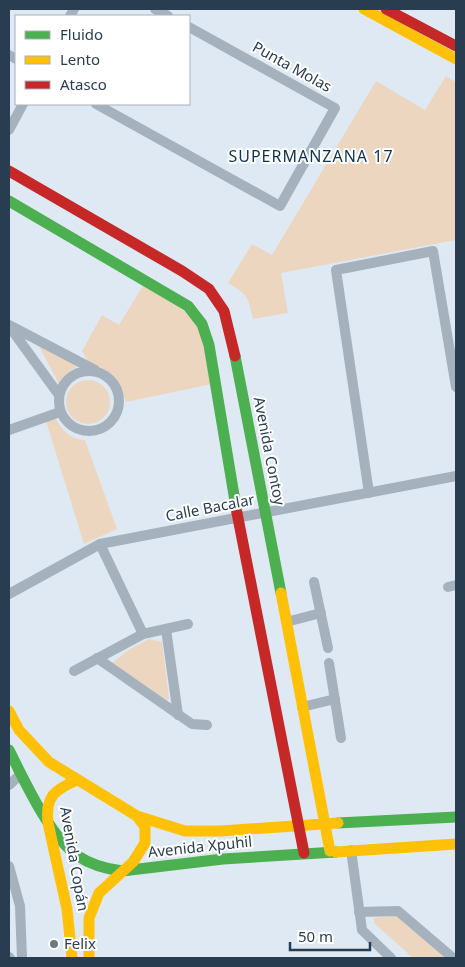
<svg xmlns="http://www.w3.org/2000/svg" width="465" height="967" font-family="'Noto Sans',sans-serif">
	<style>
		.green { fill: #ecd6c0 }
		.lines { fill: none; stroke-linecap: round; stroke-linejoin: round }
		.street { stroke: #a5b1bc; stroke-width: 10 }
		.fast { stroke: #4caf50; stroke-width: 11 }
		.slow { stroke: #ffc107; stroke-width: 11 }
		.jam { stroke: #c62828; stroke-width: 11 }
		.poi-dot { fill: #687989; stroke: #fff; stroke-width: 2 }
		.labels { text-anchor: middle; stroke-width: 4; stroke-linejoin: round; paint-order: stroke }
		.street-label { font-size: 15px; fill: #283d50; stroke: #fff }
		.poi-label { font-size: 15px; fill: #283d50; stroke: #fff; text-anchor: start }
		.neighbourhood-label { font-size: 16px; letter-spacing: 1px; fill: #0d3351; stroke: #fff }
	</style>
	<rect width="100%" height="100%" fill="#dee9f4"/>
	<g class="green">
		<path d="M446,76L456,82V240L281,273L288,313L253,319C248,296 248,295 228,283L252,244L272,255L376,81L425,110Z"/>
		<path d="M144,284L178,305L199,326L212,384L126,402C118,380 114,369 90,365L82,351L102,315L119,325Z"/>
		<polygon points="38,344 82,364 68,372 59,384"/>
		<circle cx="88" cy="402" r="22"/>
		<path d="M55,418C62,429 70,440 85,440L117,529L84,544L46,421Z"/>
		<polygon points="149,639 162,642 169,699 167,700 112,663 130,649"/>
		<polygon points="397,915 445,958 413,958 374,923 374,918"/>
	</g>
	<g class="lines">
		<g class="street">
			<polyline points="155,9 168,16"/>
			<polyline points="70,16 74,9"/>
			<polyline points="9,55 16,59"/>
			<polyline points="96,104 280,206 335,108 189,27"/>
			<polyline points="9,130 23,104"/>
			<polyline points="9,325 95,370"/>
			<polyline points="9,326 59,395"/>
			<circle cx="89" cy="401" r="30"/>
			<polyline points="9,430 60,412"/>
			<polyline points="369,493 336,270 433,251 456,387"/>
			<polyline points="100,544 143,634"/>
			<polyline points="314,582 328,648"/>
			<polyline points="448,587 456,585"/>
			<polyline points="9,594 100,544 456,476"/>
			<polyline points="286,622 321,613"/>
			<polyline points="166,629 178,715"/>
			<polyline points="97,658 192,724 207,725"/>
			<polyline points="329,663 341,738"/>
			<polyline points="74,671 143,634 188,624"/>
			<polyline points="302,707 335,699"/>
			<polyline points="9,785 21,774"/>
			<polyline points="351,850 362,930 391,958"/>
			<polyline points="9,866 20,906 22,958"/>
			<polyline points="359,912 398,911 453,958"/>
			<polyline points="9,957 10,958"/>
		</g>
		<g class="fast">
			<polyline points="9,201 188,306 202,324 209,345 237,513"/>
			<polyline points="235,356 281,593"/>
			<path d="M9,750C24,780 51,839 78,856C91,865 107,869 122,871L223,859L336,852"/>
			<polyline points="338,823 456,817"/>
		</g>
		<g class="slow">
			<polyline points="364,9 456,59"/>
			<polyline points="281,593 330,851"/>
			<polyline points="9,711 19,730 49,762 137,816 185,831 221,831 338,823"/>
			<polyline points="336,852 456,844"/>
			<path d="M72,958L67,909L48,823C45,797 54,790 77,780"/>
			<polyline points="89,958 89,918 99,893 133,862 145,843 145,827 137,816"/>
		</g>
		<g class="jam">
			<polyline points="386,9 456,46"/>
			<polyline points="9,171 182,271 209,289 224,311 235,356"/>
			<polyline points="237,513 304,853"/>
		</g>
	</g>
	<circle class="poi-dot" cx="54" cy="944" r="5"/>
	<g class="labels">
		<g class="street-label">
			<text transform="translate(292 67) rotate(29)" y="5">Punta Molas</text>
			<text transform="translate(269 451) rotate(79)" y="5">Avenida Contoy</text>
			<text transform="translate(210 508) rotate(-11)" y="5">Calle Bacalar</text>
			<text transform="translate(200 847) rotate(-6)" y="5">Avenida Xpuhil</text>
			<text transform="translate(74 859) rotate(80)" y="5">Avenida Copán</text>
		</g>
		<g class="poi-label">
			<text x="64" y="949">Felix</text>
		</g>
		<g class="neighbourhood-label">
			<text x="311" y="162">SUPERMANZANA 17</text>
		</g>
	</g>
	<rect width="465" height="967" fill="none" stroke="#283d50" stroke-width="20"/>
	<rect x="15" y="15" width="175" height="90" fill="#ffffff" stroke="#a9b1b9"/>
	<rect x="25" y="31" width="25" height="8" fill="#4caf50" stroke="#a9b1b9"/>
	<text x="60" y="40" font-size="15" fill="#283d50">Fluido</text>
	<rect x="25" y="56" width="25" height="8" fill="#ffc107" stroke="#a9b1b9"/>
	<text x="60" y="65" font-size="15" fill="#283d50">Lento</text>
	<rect x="25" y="81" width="25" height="8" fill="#c62828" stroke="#a9b1b9"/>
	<text x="60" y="90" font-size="15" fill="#283d50">Atasco</text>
	<path d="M290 942v8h80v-8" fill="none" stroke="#283d50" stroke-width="2.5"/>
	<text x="298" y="942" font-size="15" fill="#283d50" stroke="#ffffff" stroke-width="4" paint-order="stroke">50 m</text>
</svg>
